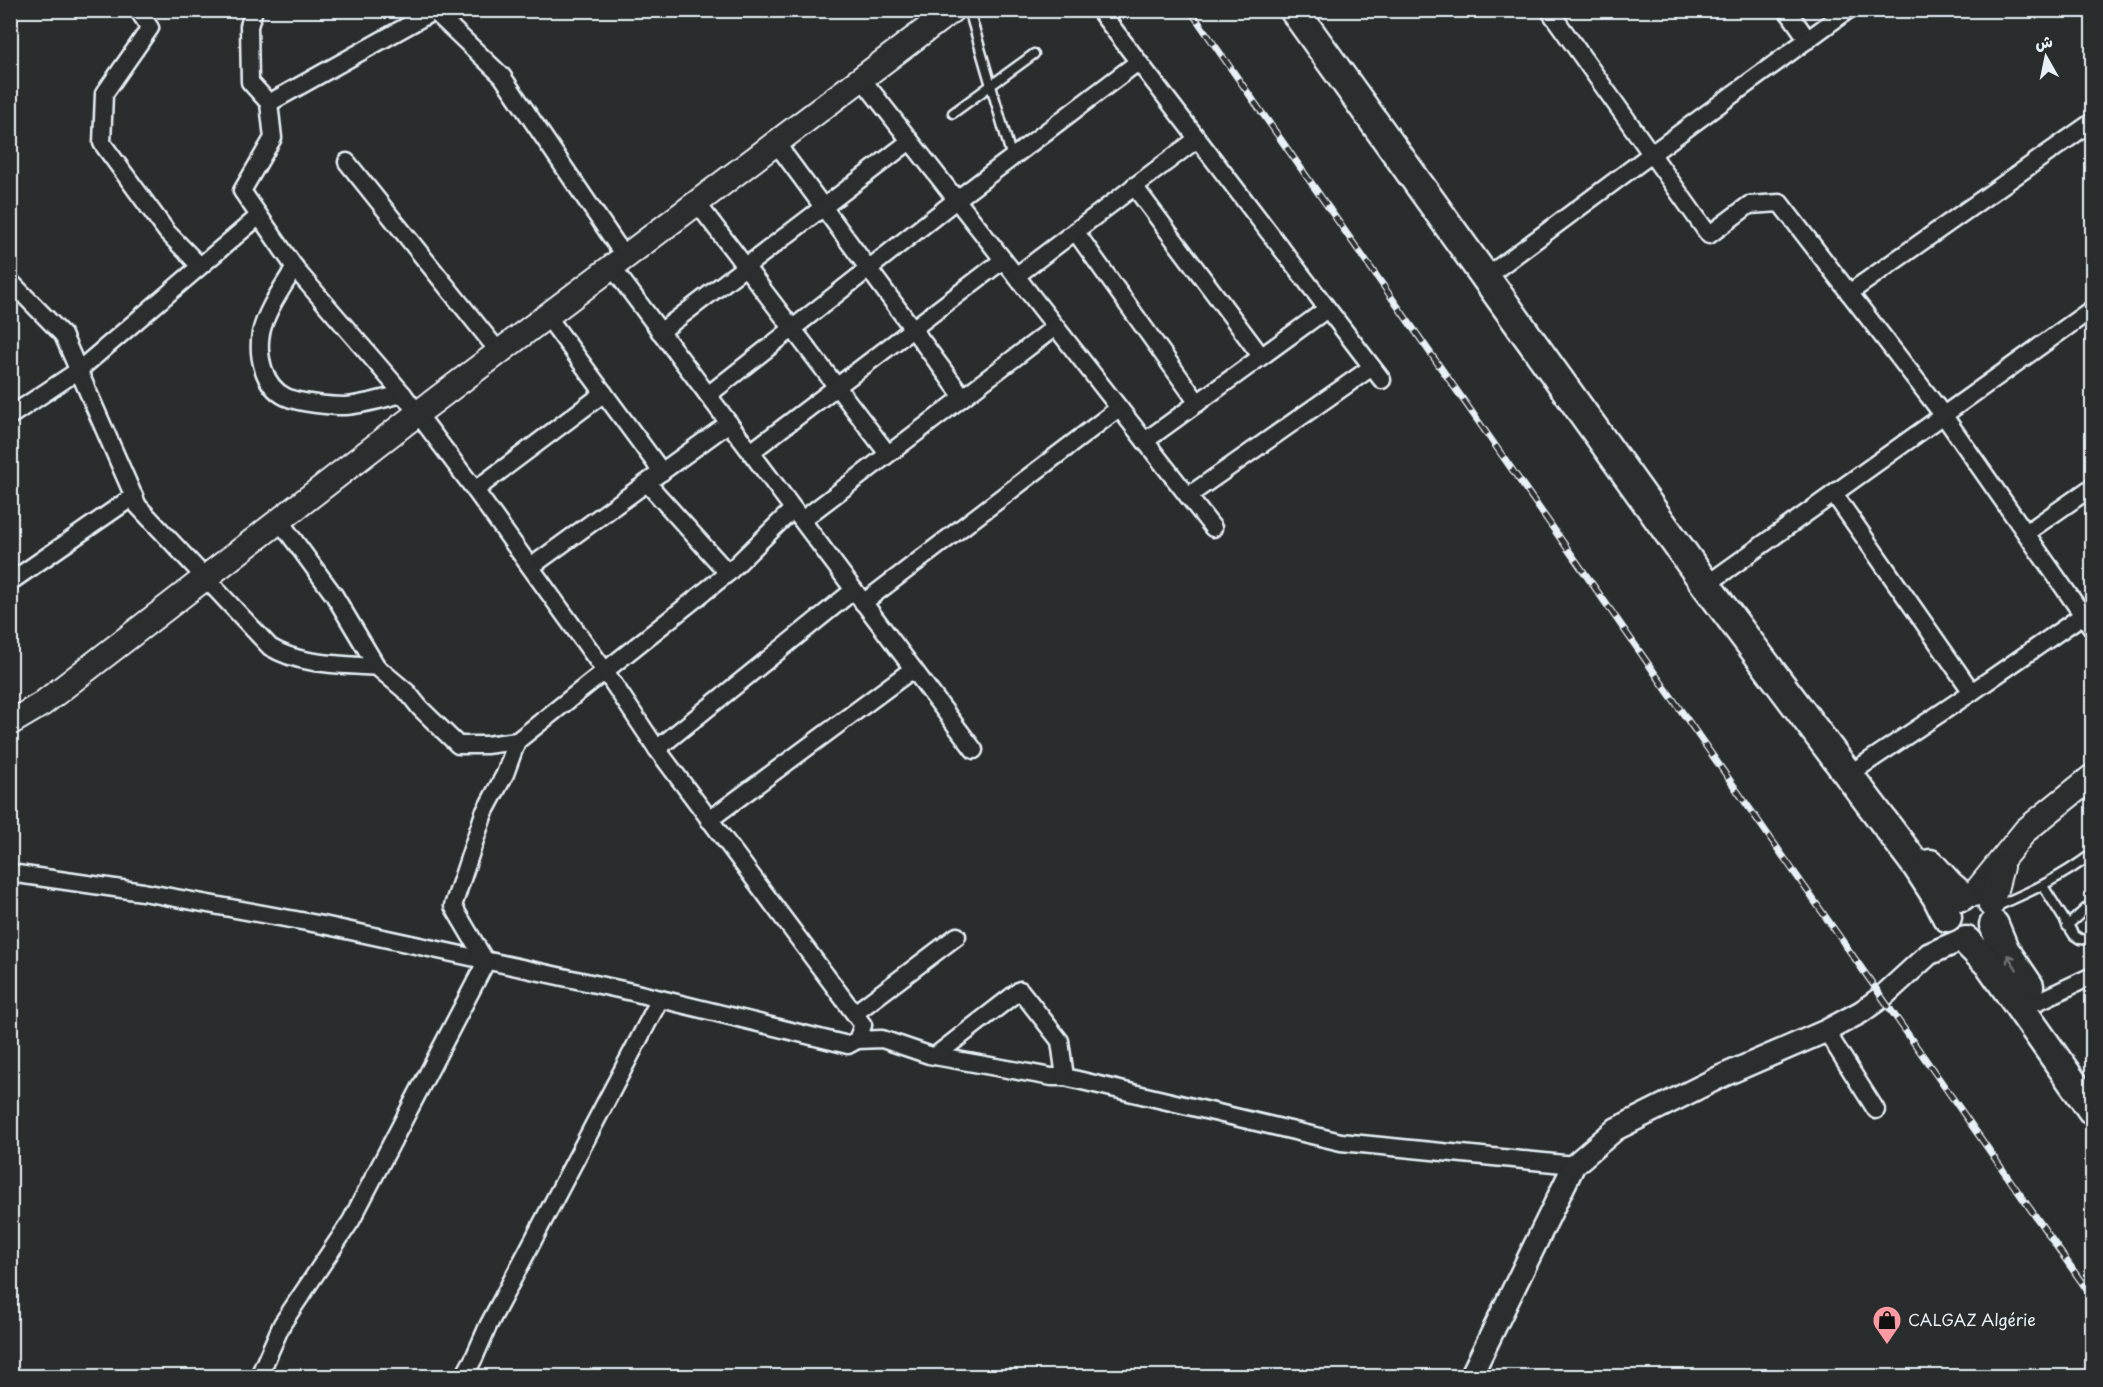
<svg xmlns="http://www.w3.org/2000/svg" width="2103" height="1387" font-family="'Playpen Sans','Playpen Sans Arabic',sans-serif">
	<style>
		.lines { fill: none; stroke-linecap: round; stroke-linejoin: round }
		.service-casing { stroke: #e8f1f8; stroke-width: 13 }
		.minor-casing { stroke: #e8f1f8; stroke-width: 21 }
		.tertiary-casing { stroke: #e8f1f8; stroke-width: 26 }
		.secondary-casing { stroke: #e8f1f8; stroke-width: 28 }
		.trunk-casing { stroke: #e8f1f8; stroke-width: 33 }
		.service { stroke: #2a2d2e; stroke-width: 8 }
		.minor { stroke: #2a2d2e; stroke-width: 16 }
		.tertiary { stroke: #2a2d2e; stroke-width: 21 }
		.secondary { stroke: #2a2d2e; stroke-width: 24 }
		.trunk { stroke: #2a2d2e; stroke-width: 28 }
		.rail-casing { stroke: #e8f1f8; stroke-width: 7 }
		.rail { stroke: #2a2d2e; stroke-width: 4.5; stroke-dasharray: 14; stroke-linecap: butt }
		.oneway { stroke: #6c7275 }
		.labels { text-anchor: middle; stroke-width: 4.5; stroke-linejoin: round; paint-order: stroke }
		.poi-label { font-size: 16px; fill: #e8f1f8; stroke: #2a2d2e; text-anchor: start }
	</style>
	<rect width="100%" height="100%" fill="#2a2d2e"/>
	<filter id="ink" filterUnits="userSpaceOnUse"><feTurbulence type="fractalNoise" baseFrequency=".0167" numOctaves="2"/><feDisplacementMap in="SourceGraphic" scale="12" xChannelSelector="R" yChannelSelector="G"/><feConvolveMatrix kernelMatrix="1 2 1 2 8 2 1 2 1" color-interpolation-filters="sRGB"/></filter>
	<g filter="url(#ink)">
		<g class="lines">
			<g class="service-casing">
				<g id="service">
					<polyline points="969,10 1012,158"/>
					<polyline points="953,113 1034,54"/>
					<polyline points="2043,886 2074,935 2080,939 2092,940"/>
					<path d="M1995,907C2030,892 2062,877 2092,854"/>
					<polyline points="2067,926 2092,903"/>
				</g>
			</g>
			<g class="minor-casing">
				<g id="minor">
					<polyline points="138,10 150,28 104,94 102,143 167,232 200,266"/>
					<polyline points="1099,10 1382,380"/>
					<polyline points="1549,10 1709,235 1749,205 1780,203 1944,416 2092,628"/>
					<polyline points="1787,10 1808,40"/>
					<polyline points="862,79 1213,528"/>
					<polyline points="269,103 434,11 502,76 625,257"/>
					<polyline points="776,143 963,397"/>
					<polyline points="347,162 499,352"/>
					<polyline points="1134,186 1261,356"/>
					<polyline points="697,203 888,454"/>
					<polyline points="1075,231 1198,403"/>
					<path d="M295,267C283,287 266,310 261,333C257,355 263,386 286,397C299,403 330,406 345,406C364,405 384,398 403,394"/>
					<polyline points="612,267 974,750"/>
					<polyline points="1016,276 1197,139"/>
					<polyline points="1485,277 1498,268 1650,155 1848,10"/>
					<path d="M10,281L63,335L138,506L270,647C301,666 341,664 377,667"/>
					<polyline points="1849,293 2092,122"/>
					<polyline points="547,316 662,472"/>
					<polyline points="660,332 910,141"/>
					<polyline points="708,395 956,200 1138,62"/>
					<polyline points="10,416 79,370 259,216"/>
					<polyline points="1145,441 1327,309"/>
					<polyline points="751,452 1003,260"/>
					<polyline points="647,483 728,573"/>
					<polyline points="475,490 604,393"/>
					<polyline points="1834,494 1972,692"/>
					<polyline points="1188,496 1372,367"/>
					<polyline points="802,520 1055,327"/>
					<polyline points="2026,533 2092,487"/>
					<polyline points="532,566 729,423"/>
					<polyline points="10,582 134,496"/>
					<polyline points="1706,585 2092,309"/>
					<polyline points="863,603 1119,408"/>
					<polyline points="517,741 728,573 793,509"/>
					<polyline points="657,749 854,590"/>
					<polyline points="1860,767 1972,692 2083,615"/>
					<polyline points="709,820 913,669"/>
					<polyline points="10,873 143,892 323,925 632,992 848,1045 857,1040 863,1025 657,749 605,671 475,490 403,394 298,272 242,191 273,138 269,103 250,82 249,26 254,10"/>
					<polyline points="2039,1001 2092,976"/>
					<polyline points="855,1013 957,936"/>
					<polyline points="1826,1031 1876,1110"/>
					<polyline points="857,1040 882,1039 929,1055 1052,1077 1065,1077 1341,1142 1574,1165"/>
					<polyline points="935,1056 1020,990 1060,1041 1065,1077"/>
					<polyline points="259,1376 282,1324 351,1221 486,962 453,906 484,813 505,774 517,741 486,745 458,745 420,708 408,693 377,667 334,595 279,520"/>
					<polyline points="464,1376 474,1358 488,1326 660,999"/>
				</g>
			</g>
			<g class="tertiary-casing">
				<polyline id="tertiary" points="1471,1376 1574,1165 1616,1129 1722,1076 1826,1031 1861,1012 1882,997 1929,954 1961,940"/>
			</g>
			<g class="secondary-casing">
				<g id="secondary">
					<polyline points="10,723 42,704 417,414 952,10"/>
					<polyline points="1974,894 2026,830 2092,777"/>
					<polyline points="1991,905 2001,867"/>
				</g>
			</g>
			<g class="trunk-casing">
				<g id="trunk">
					<polyline points="1294,10 1706,585 1917,866 1937,897 1947,917"/>
					<polyline points="1930,864 1949,885 1962,896"/>
					<polyline points="1994,925 2004,949 2029,986"/>
					<polyline points="1966,941 1990,965 2092,1110"/>
				</g>
			</g>
			<use href="#service" class="service"/>
			<use href="#minor" class="minor"/>
			<use href="#tertiary" class="tertiary"/>
			<use href="#secondary" class="secondary"/>
			<use href="#trunk" class="trunk"/>
			<g class="rail-casing">
				<polyline id="rail" points="1190,10 2092,1297"/>
			</g>
			<use href="#rail" class="rail"/>
		</g>
		<defs><path id="oneway-shaft" d="M-6 0H5M1.5-3L5.5 0L1.5 3" fill="none" stroke-width="1.6" stroke-linecap="round" stroke-linejoin="round" transform="scale(1.5)"/></defs>
		<use class="oneway" href="#oneway-shaft" transform="translate(2012 962) rotate(-123)"/>
	</g>
	<defs>
		<g id="shop-pin" transform="scale(1.5)"><path d="M0 17L-7.5 6A9.5 9.5 0 1 1 7.5 6Z" fill="#ff9aa2" stroke="#2a2d2e"/><path d="M-5-2.5h2.3a2.7 3.5 0 0 1 5.4 0H5L5.5 6h-11ZM-1.5-2.5h3a1.5 2.3 0 0 0-3 0Z" fill="#111"/></g>
	</defs>
	<g fill-rule="evenodd">
		<use href="#shop-pin" x="1887" y="1320"/>
	</g>
	<g class="labels">
		<g class="poi-label">
			<text x="1908" y="1326">CALGAZ Algérie</text>
		</g>
	</g>
	<rect width="2103" height="1387" fill="none" stroke="#2a2d2e" stroke-width="36"/>
	<rect x="18" y="18" width="2067" height="1351" fill="none" stroke="#e8f1f8" stroke-width="2" filter="url(#ink)"/>
	<g transform="translate(2046 57) rotate(351)" stroke="#2a2d2e" stroke-width="4.5" paint-order="stroke">
	<path d="M0-4.5L10 22L0 15L-10 22Z" fill="#e8f1f8"/>
	<text y="-9" font-size="16" font-weight="bold" text-anchor="middle" fill="#e8f1f8">ش</text>
	</g>
</svg>
